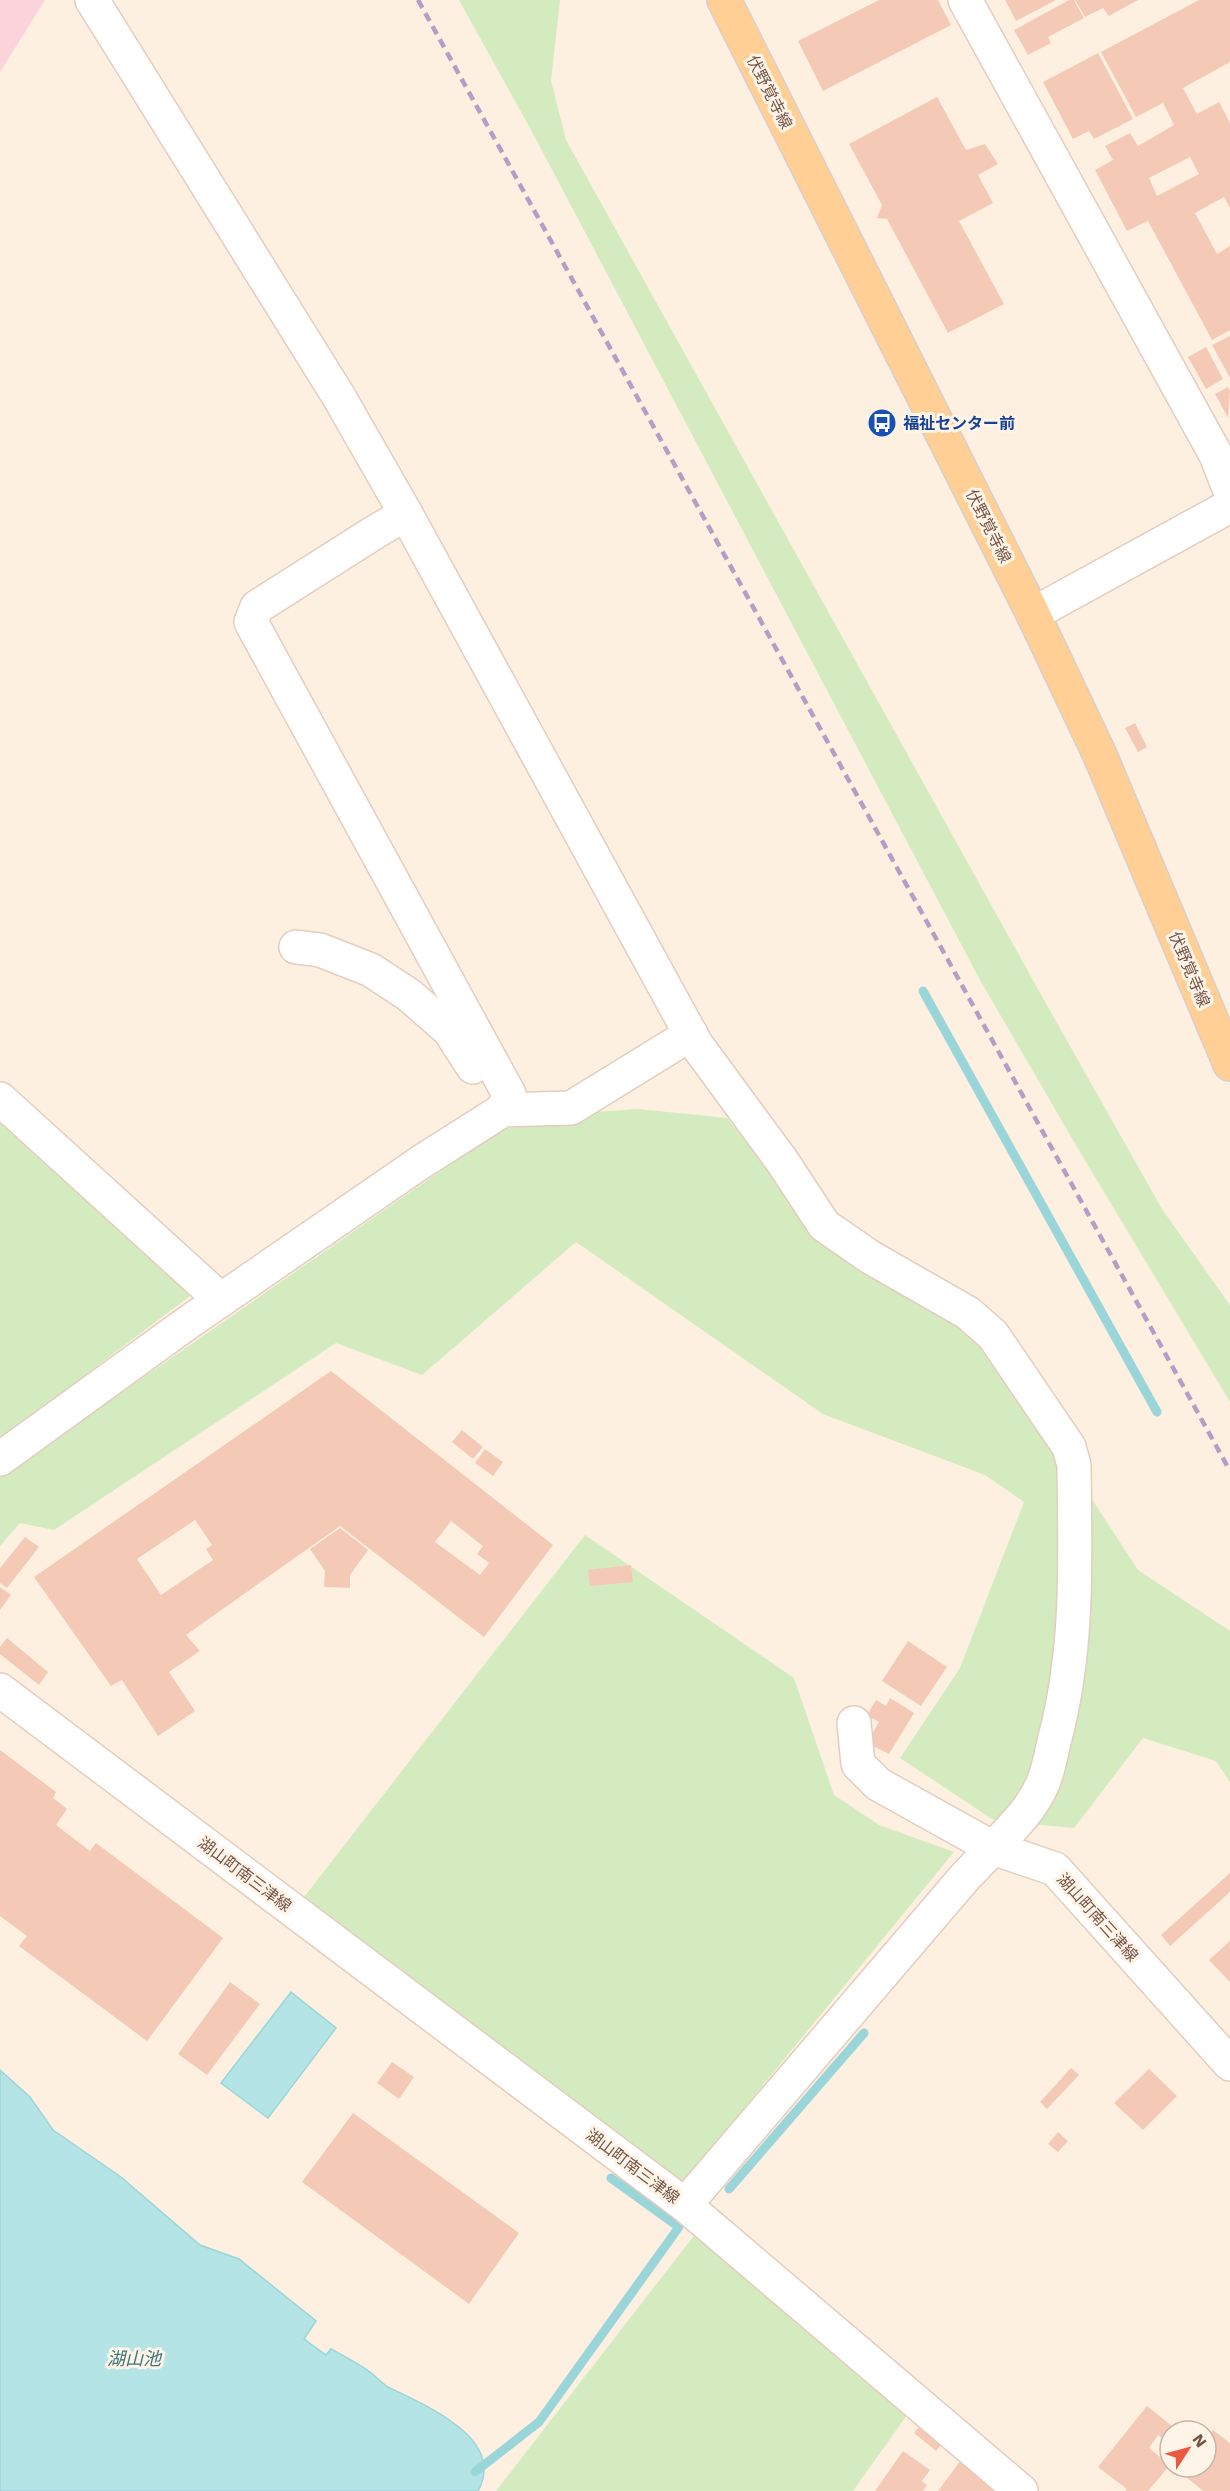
<svg xmlns="http://www.w3.org/2000/svg" width="1230" height="2491" font-family="'Work Sans','Noto Sans JP',sans-serif">
	<style>
		.medical { fill: #fbd3db }
		.green { fill: #d4ebbf }
		.water { fill: #b5e4e7; stroke: #9ad5d9; stroke-width: 1.5 }
		.lines { fill: none; stroke-linecap: round; stroke-linejoin: round }
		.stream { stroke: #9ad5d9; stroke-width: 9 }
		.building { fill: #f4cab7; fill-rule: evenodd }
		.minor-casing { stroke: #e4cdbf; stroke-width: 36 }
		.major-casing { stroke: #d8cfcb; stroke-width: 36 }
		.minor { stroke: #fff; stroke-width: 33 }
		.major { stroke: #ffcf96; stroke-width: 33 }
		.rail { stroke: #b19fc6; stroke-width: 4.5; stroke-dasharray: 9 6; stroke-linecap: butt }
		.labels { text-anchor: middle; stroke-width: 6; stroke-linejoin: round; paint-order: stroke }
		.street-label { font-size: 16px; fill: #755447; stroke: #fff4e8 }
		.transit-label { font-size: 16px; font-weight: bold; fill: #164399; stroke: #fff4e8; text-anchor: start }
		.water-label { font-size: 18px; font-style: italic; fill: #3a767c; stroke: #fff4e8 }
	</style>
	<rect width="100%" height="100%" fill="#fdf0e1"/>
	<polygon class="medical" points="0,0 45,0 0,72"/>
	<g class="green">
		<polygon points="459,0 560,0 551,81 566,140 1044,1000 1162,1209 1230,1305 1230,1402 1077,1147 980,980 530,128"/>
		<polygon points="638,1109 727,1118 827,1245 910,1299 975,1336 1060,1450 1138,1570 1230,1631 1230,1782 1216,1761 1143,1738 1074,1828 995,1821 900,1758 960,1668 1024,1502 985,1475 823,1414 576,1242 422,1375 336,1343 54,1530 20,1523 0,1546 0,1477 501,1129 562,1122 595,1112"/>
		<polygon points="0,1118 194,1293 0,1439"/>
		<polygon points="585,1535 794,1678 834,1795 879,1825 954,1852 682,2184 304,1897"/>
		<polygon points="696,2233 907,2415 853,2491 496,2491"/>
	</g>
	<g class="water">
		<polygon points="291,1992 336,2028 268,2118 221,2083"/>
		<path d="M0,2070L30,2097L53,2130L121,2177L200,2245L239,2259L316,2321L304,2339L326,2355L331,2349C344,2356 358,2363 370,2372C376,2377 382,2383 388,2387C424,2405 507,2438 478,2491H0Z"/>
	</g>
	<g class="lines">
		<g class="stream">
			<polyline points="923,991 1157,1412"/>
			<polyline points="729,2189 864,2033"/>
			<polyline points="475,2472 539,2422 679,2227 611,2178"/>
		</g>
	</g>
	<g class="building">
		<polygon points="879,0 938,0 951,25 823,91 798,41"/>
		<polygon points="1005,0 1056,0 1016,21"/>
		<polygon points="1069,0 1074,0 1084,18 1048,37 1051,43 1028,55 1014,30"/>
		<polygon points="1075,0 1138,0 1109,16 1103,8 1085,17"/>
		<path d="M1199,0H1230V62L1183,88L1197,114L1219,102L1230,123V208L1224,197L1195,213L1217,254L1230,246V330L1212,340L1148,221L1127,231L1095,170L1113,160L1105,146L1130,133L1138,146L1174,125L1163,103L1136,117L1101,52ZM1190,157L1199,174L1157,196L1149,178Z"/>
		<polygon points="1098,53 1133,119 1094,139 1089,131 1073,139 1043,82"/>
		<polygon points="937,97 966,150 985,144 998,164 978,175 993,203 959,221 1004,304 948,333 887,219 877,218 882,205 849,144"/>
		<polygon points="1230,336 1230,378 1212,345"/>
		<polygon points="1206,347 1223,379 1206,389 1188,357"/>
		<polygon points="1228,387 1230,391 1228,418 1215,394"/>
		<polygon points="885,415 891,428 883,432 877,419"/>
		<polygon points="1135,723 1147,747 1138,752 1125,728"/>
		<path d="M331,1371L553,1545L484,1637L340,1526L186,1635L200,1651L169,1672L195,1711L158,1736L122,1680L111,1686L34,1577ZM195,1520L212,1545L206,1549L213,1560L161,1595L137,1559ZM451,1521L483,1546L477,1554L489,1563L480,1575L435,1542Z"/>
		<polygon points="462,1430 483,1447 473,1459 452,1442"/>
		<polygon points="485,1449 503,1462 493,1476 475,1463"/>
		<polygon points="340,1528 368,1550 350,1575 350,1588 324,1587 325,1571 310,1549"/>
		<polygon points="25,1537 39,1547 7,1588 0,1583 0,1568"/>
		<polygon points="631,1565 633,1582 590,1586 588,1570"/>
		<polygon points="0,1587 11,1595 0,1610"/>
		<polygon points="7,1638 48,1672 39,1685 0,1654 0,1647"/>
		<polygon points="908,1641 947,1667 921,1706 882,1681"/>
		<polygon points="890,1698 914,1713 889,1754 867,1743 879,1722 867,1715 876,1700 886,1706"/>
		<polygon points="0,1750 56,1792 53,1798 67,1809 56,1825 90,1851 96,1843 223,1938 147,2041 19,1946 27,1936 0,1916"/>
		<polygon points="1230,1873 1230,1892 1170,1946 1161,1935"/>
		<polygon points="1230,1941 1230,1982 1209,1960"/>
		<polygon points="230,1982 260,2004 207,2075 178,2054"/>
		<polygon points="392,2062 414,2077 399,2099 377,2083"/>
		<polygon points="1071,2068 1079,2075 1047,2109 1040,2102"/>
		<polygon points="1149,2069 1177,2096 1143,2130 1114,2103"/>
		<polygon points="353,2113 519,2233 469,2304 302,2182"/>
		<polygon points="1058,2132 1068,2141 1058,2152 1048,2144"/>
		<polygon points="1147,2406 1178,2431 1170,2431 1170,2444 1158,2435 1149,2448 1170,2465 1148,2491 1125,2491 1127,2489 1098,2467"/>
		<polygon points="925,2420 946,2439 936,2451 914,2433"/>
		<polygon points="1213,2430 1230,2443 1230,2491 1203,2491 1179,2471 1182,2467 1206,2467 1206,2438"/>
		<polygon points="903,2451 930,2470 922,2481 927,2485 923,2491 875,2491"/>
		<polygon points="961,2460 995,2489 993,2491 938,2491"/>
	</g>
	<g class="lines">
		<g class="minor-casing">
			<g id="minor">
				<path d="M92,0L339,397L406,514L696,1044L782,1161L824,1225L870,1257L968,1313L993,1335L1069,1447L1074,1465C1075,1558 1079,1647 1055,1738C1051,1753 1049,1769 1043,1783C1032,1809 1012,1828 993,1848L878,1784L858,1764L854,1723"/>
				<polyline points="965,0 1216,455 1230,491"/>
				<polyline points="406,514 375,532 257,607 251,622 509,1094 503,1110"/>
				<polyline points="1033,614 1230,506"/>
				<polyline points="296,947 320,950 371,970 409,995 449,1030 473,1067"/>
				<polyline points="0,1099 221,1300"/>
				<polyline points="0,1459 186,1324 421,1162 503,1110 571,1108 691,1034"/>
				<polyline points="0,1690 685,2205 965,1877 993,1848 1055,1869 1230,2064"/>
				<polyline points="685,2205 1021,2491"/>
			</g>
		</g>
		<g class="major-casing">
			<polyline id="major" points="724,0 1033,614 1099,753 1230,1064"/>
		</g>
		<use href="#minor" class="minor"/>
		<use href="#major" class="major"/>
		<polyline class="rail" points="418,0 1230,1471"/>
	</g>
	<defs>
		<g id="bus-disc" transform="scale(1.5)"><circle r="9.5" fill="#1a4fb4" stroke="#fff4e8"/><path d="M-5-6H5V4H4V6H2V4H-2V6H-4V4H-5ZM-3.5-4V0h7V-4ZM-3.5 1.2v1.5H-2V1.2ZM2 1.2v1.5H3.5V1.2Z" fill="#fff"/></g>
	</defs>
	<g fill-rule="evenodd">
		<use href="#bus-disc" x="882" y="423"/>
	</g>
	<g class="labels">
		<g class="street-label">
			<text transform="translate(770 92) rotate(63)" y="6">伏野覚寺線</text>
			<text transform="translate(989 526) rotate(63)" y="6">伏野覚寺線</text>
			<text transform="translate(1190 969) rotate(67)" y="6">伏野覚寺線</text>
			<text transform="translate(245 1874) rotate(37)" y="6">湖山町南三津線</text>
			<text transform="translate(1098 1917) rotate(48)" y="6">湖山町南三津線</text>
			<text transform="translate(633 2166) rotate(37)" y="6">湖山町南三津線</text>
		</g>
		<g class="transit-label">
			<text x="903" y="429">福祉センター前</text>
		</g>
		<g class="water-label">
			<text x="134" y="2365">湖山池</text>
		</g>
	</g>
	<g transform="translate(1188 2449) rotate(54)"><circle r="28" fill="#fff4e8" stroke="#c8b4a8" stroke-width="1.5"/>
	<path d="M0-4.5L10 22L0 15L-10 22Z" fill="#ed5840"/>
	<text y="-9" font-size="16" font-weight="bold" text-anchor="middle" fill="#755447">N</text>
	</g>
</svg>
